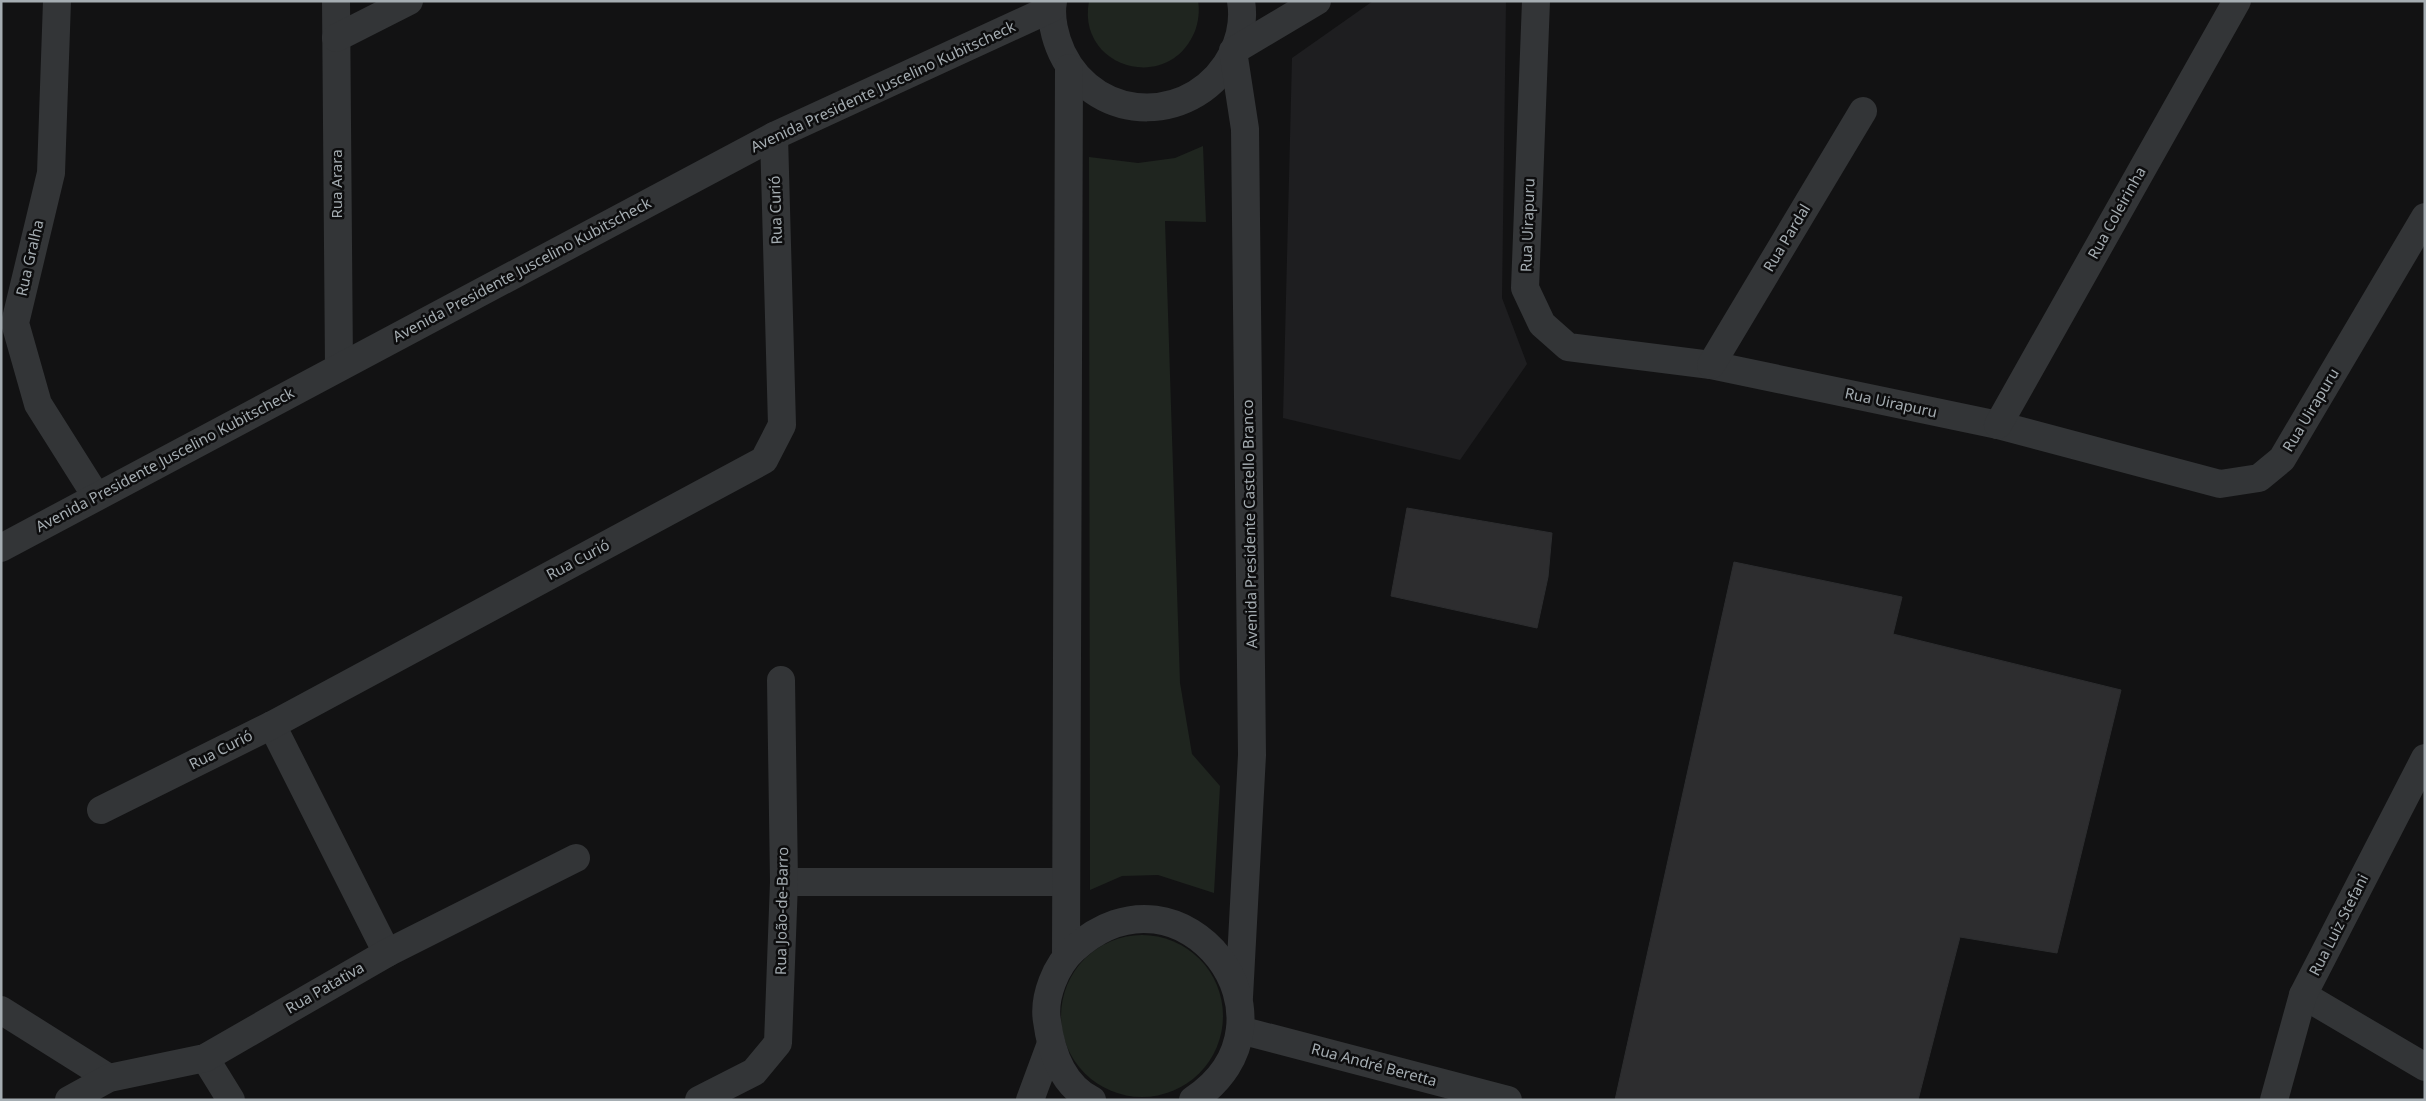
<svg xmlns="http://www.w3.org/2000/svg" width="2426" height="1101" font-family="'Noto Sans',sans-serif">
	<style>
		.built { fill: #1e1e20 }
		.green { fill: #1f251f }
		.building { fill: #2d2d2f; stroke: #2c2d2f }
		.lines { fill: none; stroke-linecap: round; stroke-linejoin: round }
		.minor { stroke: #333537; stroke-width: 28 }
		.labels { text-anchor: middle; stroke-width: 5; stroke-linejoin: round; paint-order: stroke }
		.street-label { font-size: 15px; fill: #a5adb2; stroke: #0d0d0e }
	</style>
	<rect width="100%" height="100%" fill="#121213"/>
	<polygon class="built" points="1373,1 1506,1 1502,298 1527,364 1460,460 1283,418 1292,58"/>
	<g class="green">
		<path d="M1089,1H1198C1200,11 1198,23 1195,31C1169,95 1076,68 1089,1Z"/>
		<polygon points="1203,146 1206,222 1165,221 1180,683 1192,754 1220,786 1214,893 1158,875 1122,876 1090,890 1089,157 1138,163 1175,158"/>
		<circle cx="1142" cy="1016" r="81"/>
	</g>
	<g class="building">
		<polygon points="1407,508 1552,533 1548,577 1537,628 1391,596"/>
		<polygon points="1734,562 1902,597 1893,634 2121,690 2057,953 1960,937 1918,1100 1615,1100"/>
	</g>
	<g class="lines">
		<g class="minor">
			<polyline points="57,1 51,173 15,323 38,404 96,496"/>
			<polyline points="336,1 339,367"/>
			<path d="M1053,1C1050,18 1055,38 1062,53C1097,126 1197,125 1233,53C1240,38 1244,19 1241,1"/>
			<polyline points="1536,1 1525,288 1542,324 1568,347 1711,365 1998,425 2220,484 2259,478 2282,459 2425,217"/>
			<polyline points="336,38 409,1"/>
			<polyline points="1711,365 1863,111"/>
			<polyline points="1998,425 2237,1"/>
			<polyline points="1,548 774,136 1052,8"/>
			<polyline points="272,725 387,953"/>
			<polyline points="101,810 272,725 764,460 782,425 774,136"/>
			<polyline points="784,882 1066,882"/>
			<polyline points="1066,956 1069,68"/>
			<polyline points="2303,995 2425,1067"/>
			<polyline points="1239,997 1252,755 1245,129 1233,51 1317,1"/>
			<polyline points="1,1010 109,1078"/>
			<polyline points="1240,1030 1508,1100"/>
			<polyline points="205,1058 231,1100"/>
			<polyline points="69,1100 109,1078 205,1058 387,953 576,858"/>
			<polyline points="699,1100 754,1072 778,1043 784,882 781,680"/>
			<polyline points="1030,1100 1050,1046"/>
			<path d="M1092,1100C1062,1085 1051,1051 1047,1021C1043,997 1056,965 1074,949C1183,850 1312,1021 1193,1100"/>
			<polyline points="2274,1100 2303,995 2425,758"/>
		</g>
	</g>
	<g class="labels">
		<g class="street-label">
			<text transform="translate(883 87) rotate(-25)" y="5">Avenida Presidente Juscelino Kubitscheck</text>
			<text transform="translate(337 184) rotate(-90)" y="5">Rua Arara</text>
			<text transform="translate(776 210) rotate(-92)" y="5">Rua Curió</text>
			<text transform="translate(2117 213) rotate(-61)" y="5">Rua Coleirinha</text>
			<text transform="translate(1528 225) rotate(-88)" y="5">Rua Uirapuru</text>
			<text transform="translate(1787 238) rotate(-59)" y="5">Rua Pardal</text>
			<text transform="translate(30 258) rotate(-77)" y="5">Rua Gralha</text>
			<text transform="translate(522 270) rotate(-28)" y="5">Avenida Presidente Juscelino Kubitscheck</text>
			<text transform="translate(1891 403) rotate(12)" y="5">Rua Uirapuru</text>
			<text transform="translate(2311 410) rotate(-59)" y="5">Rua Uirapuru</text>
			<text transform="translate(165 460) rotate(-28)" y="5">Avenida Presidente Juscelino Kubitscheck</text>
			<text transform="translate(1250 524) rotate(-91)" y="5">Avenida Presidente Castello Branco</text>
			<text transform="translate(578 560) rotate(-28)" y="5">Rua Curió</text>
			<text transform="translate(221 750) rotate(-27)" y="5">Rua Curió</text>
			<text transform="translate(782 911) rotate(-89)" y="5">Rua João-de-Barro</text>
			<text transform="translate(2339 925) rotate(-63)" y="5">Rua Luiz Stefani</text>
			<text transform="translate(325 988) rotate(-30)" y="5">Rua Patativa</text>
			<text transform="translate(1374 1065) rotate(15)" y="5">Rua André Beretta</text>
		</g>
	</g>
	<rect width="2426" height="1101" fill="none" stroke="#a5adb2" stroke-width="5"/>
</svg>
